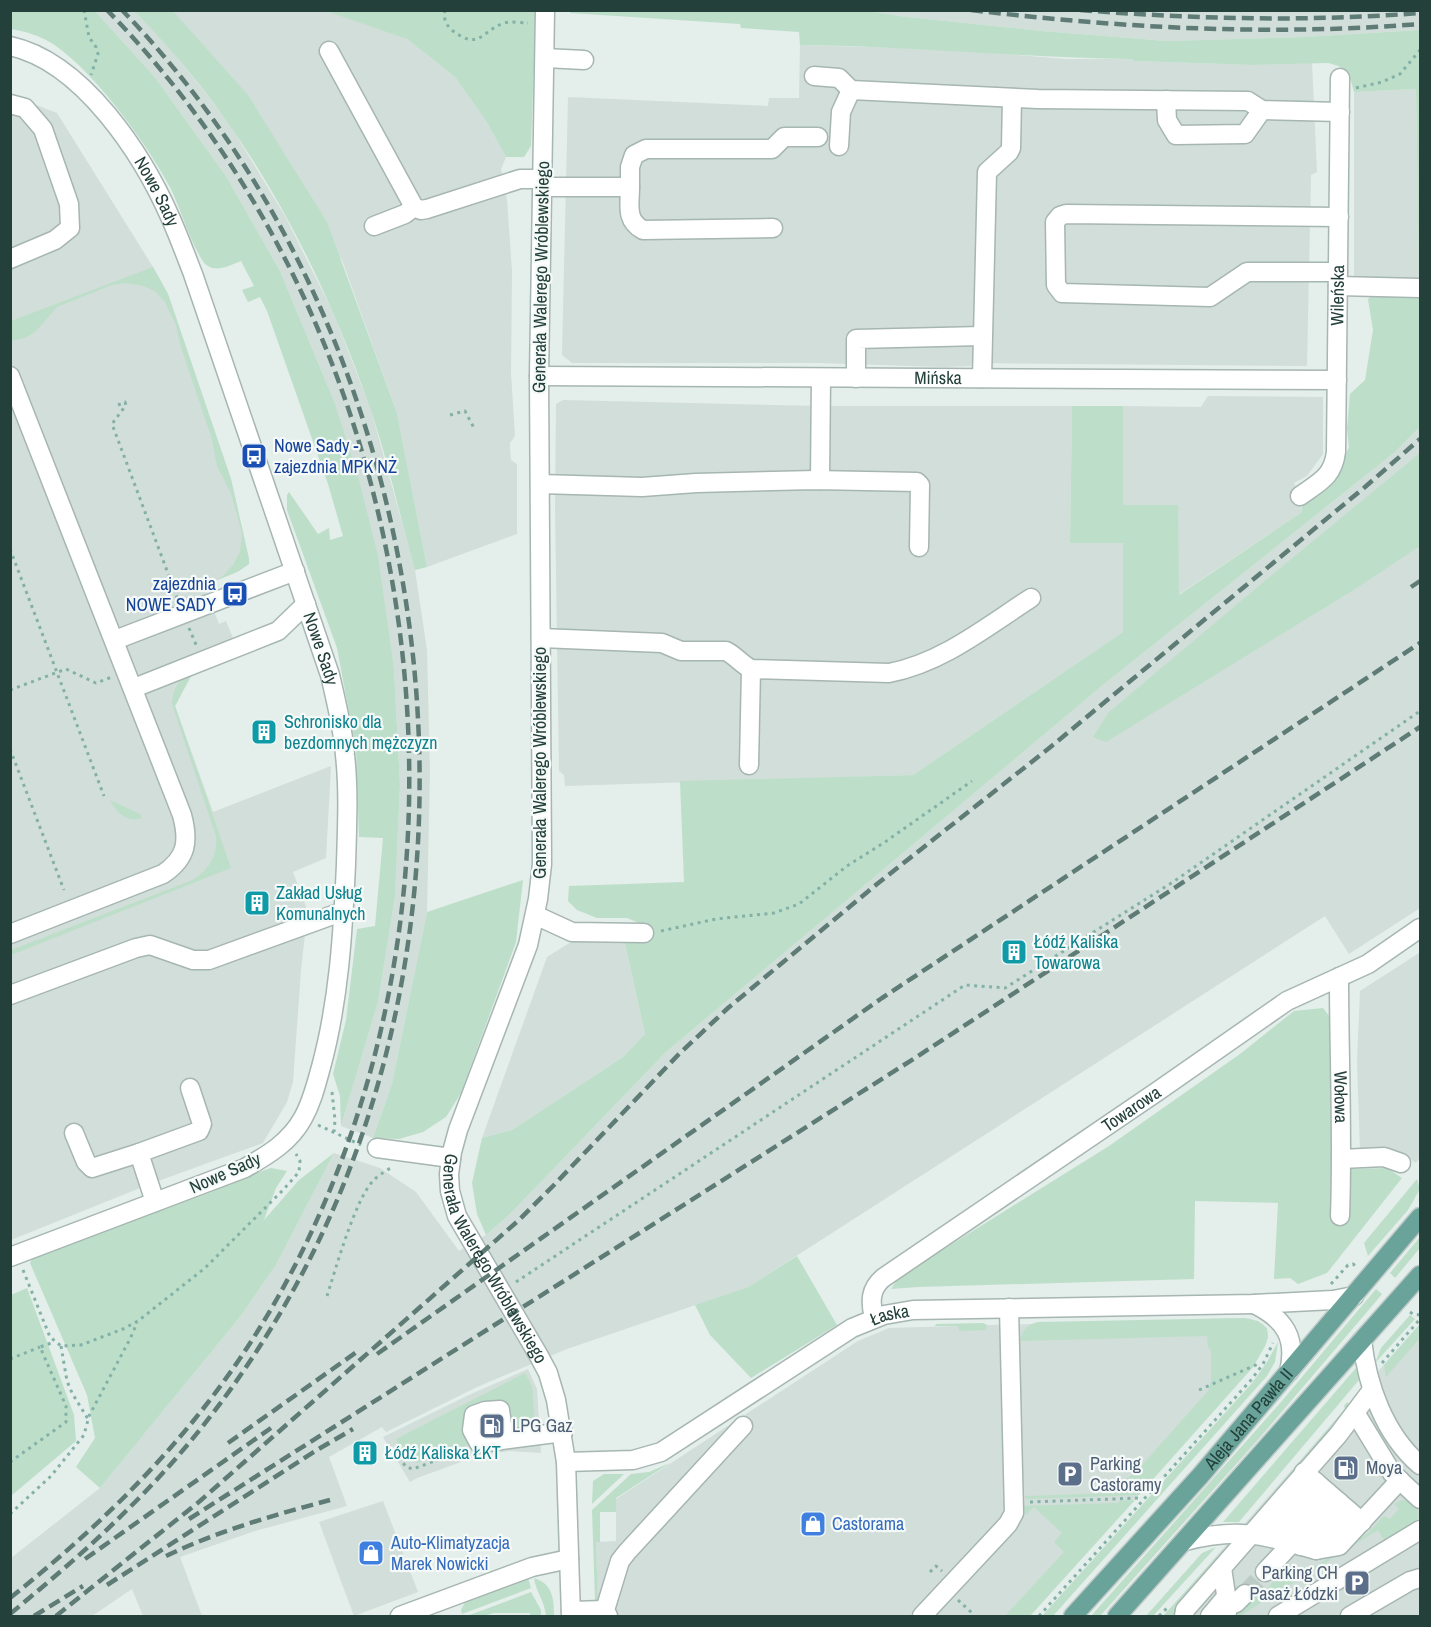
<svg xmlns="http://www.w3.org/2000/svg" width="1431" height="1627" font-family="'Archivo Narrow',sans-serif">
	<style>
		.built { fill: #d2ded9 }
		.green { fill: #bddfc9 }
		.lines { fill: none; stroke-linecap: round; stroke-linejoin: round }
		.minor-tunnel { stroke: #bdcbc7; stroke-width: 18; stroke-dasharray: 18 9; stroke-linecap: butt }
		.minor-casing { stroke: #a6b6b2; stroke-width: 21 }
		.major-casing { stroke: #c1cac8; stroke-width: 21 }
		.path { stroke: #84b1a7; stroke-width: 3; stroke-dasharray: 3 4.5; stroke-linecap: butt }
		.minor { stroke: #fff; stroke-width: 18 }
		.major { stroke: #69a399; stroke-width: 18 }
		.rail { stroke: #5e7b75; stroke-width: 4.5; stroke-dasharray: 12 6; stroke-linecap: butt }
		.labels { text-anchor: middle; stroke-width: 4.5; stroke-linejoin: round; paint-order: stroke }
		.street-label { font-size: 18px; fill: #23403a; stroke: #f5faf8 }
		.transit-label { font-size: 18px; fill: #164399; stroke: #f5faf8; text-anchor: start }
		.culture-label { font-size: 18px; fill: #0d838f; stroke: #f5faf8; text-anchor: start }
		.service-label { font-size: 18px; fill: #4e5e75; stroke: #f5faf8; text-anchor: start }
		.shop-label { font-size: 18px; fill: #366cbe; stroke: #f5faf8; text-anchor: start }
	</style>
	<rect width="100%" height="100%" fill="#e4eeea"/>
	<g class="built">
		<polygon points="1420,10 1420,30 1304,37 1167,41 1042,31 907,17 867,11"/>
		<polygon points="95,11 134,11 166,42 230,125 285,216 333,312 371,410 415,570 427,650 430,770 427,912 392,1084 373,1138 341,1126 378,1002 395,897 400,785 394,669 334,401 280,271 226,176 154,76"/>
		<polygon points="173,11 326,11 376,27 407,39 455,77 486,121 506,157 501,169 507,200 512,271 511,373 515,436 510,443 510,449 511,460 517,464 517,534 427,567 397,413 342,260"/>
		<polygon points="800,45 937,49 1066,59 1134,59 1135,61 1252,65 1312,63 1317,172 1311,175 1307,366 972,363 971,366 943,367 819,363 572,363 562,355 568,97 768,106 769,98 799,98"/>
		<polygon points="1416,89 1419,279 1354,279 1354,92"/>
		<polygon points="10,95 57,113 153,267 168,294 231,479 249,559 249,564 233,574 204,585 219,624 226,621 240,655 192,674 175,706 213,812 331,766 326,858 293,872 309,915 307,916 301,970 293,1082 287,1102 263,1143 150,1184 11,1240"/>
		<polygon points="1208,396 1323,397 1323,454 1307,476 1294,483 1300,496 1302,512 1178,595 1178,505 1123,506 1123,406 1201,407"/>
		<polygon points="563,400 821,406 1072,406 1070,543 1123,543 1123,632 913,775 565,786 564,775 559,771 555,506 556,404"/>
		<polygon points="1420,427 1420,908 1349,954 1325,916 748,1287 567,1349 477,1387 386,1432 382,1427 329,1457 347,1506 255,1531 180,1557 202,1616 143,1616 132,1589 92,1616 11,1616 11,1558 100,1488 240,1317 276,1265 334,1153 380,1168 416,1192 459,1251 486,1235 511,1213 666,1052 1103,685 1395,452"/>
		<polygon points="624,939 645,1034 623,1057 512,1130 482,1138 547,957 571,942"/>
		<polygon points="1419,953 1420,957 1420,1157 1416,1163 1402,1153 1360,1151 1357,1062 1360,991"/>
		<polygon points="1244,1318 1251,1319 1263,1324 1268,1333 1265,1346 1253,1367 1030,1616 598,1616 596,1542 616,1541 616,1499 858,1341 889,1328"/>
		<polygon points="1420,1324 1420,1616 1164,1616 1364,1387"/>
		<polygon points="528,1369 537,1389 541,1453 509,1451 480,1455 417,1478 410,1482 383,1437 471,1394"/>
		<polygon points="383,1501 418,1592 354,1616 319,1522"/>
	</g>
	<g class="green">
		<path d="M570,10L867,11L907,17L1042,31L1167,41L1304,37L1420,30V284H1419L1416,89L1354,92C1350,74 1347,67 1328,63L1252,65L1134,61V59C1022,58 912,46 800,45L799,32L741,28L740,24L570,13Z"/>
		<path d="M10,11H95L154,76L226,176L280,271L334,401L358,476L378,556L394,669L400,785L395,897L378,1002L341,1126L340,1096L333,1074L346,1020L357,929L375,926L383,838L359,837L356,749L337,648L287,510V495L289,492L318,534L329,528L330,540L343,536L328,484L267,311L260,297L248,302L242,290L254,286L241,261C228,266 215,274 204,263C189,240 182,212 170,187C148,145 88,62 46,40C35,34 22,31 11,29Z"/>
		<path d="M134,11H173L248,95L327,222L397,413L427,567L415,570C400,517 388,460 370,408C320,263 244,120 134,11Z"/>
		<polygon points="326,11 536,11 531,146 524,157 506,157 486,121 455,77 407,39"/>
		<polygon points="153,267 168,294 231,479 249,559 249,564 239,571 215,581 223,576 233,565 240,552 242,533 231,493 217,466 212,439 181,347 176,325 165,302 156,292 144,286 125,283 112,285 57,307 35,332 25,338 11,341 11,321"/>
		<polygon points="1375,293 1420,293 1420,427 1395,452 1103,685 666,1052 511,1213 486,1235 477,1214 472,1183 482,1138 512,1130 623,1057 645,1034 624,939 646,926 627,918 597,918 577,910 568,901 569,886 684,882 680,781 913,775 1123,632 1123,543 1070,543 1072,406 1123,406 1123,505 1178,505 1179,595 1302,512 1302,503 1335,480 1349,447 1347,429 1350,394 1365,380 1373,330 1368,299"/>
		<polygon points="1420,453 1420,546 1360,586 1106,742 1093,737 1108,713 1267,579"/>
		<path d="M188,674H192L175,706L231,868L11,955V950L190,881C208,872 218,856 216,836L172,704C173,690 177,682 188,674Z"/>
		<path d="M110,800L140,814L142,818C128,823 116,813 110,800Z"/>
		<polygon points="523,880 516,942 461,1093 446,1117 423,1132 399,1139 373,1138 392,1084 427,912"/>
		<polygon points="1323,1008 1329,1016 1333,1223 1347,1222 1348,1169 1387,1168 1402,1178 1327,1273 1298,1284 1290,1278 1274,1279 1278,1203 1195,1201 1194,1279 918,1287 891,1289 899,1277 1109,1146 1240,1054 1294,1011"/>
		<polygon points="334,1153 276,1265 240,1317 100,1488 76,1467 95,1438 87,1395 30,1263 33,1257 209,1193 256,1173 271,1168 287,1171 276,1188 264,1220 299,1180"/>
		<polygon points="1417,1179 1420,1189 1408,1210 1368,1256 1364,1243"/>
		<polygon points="1420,1237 1420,1248 1395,1278 1390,1273"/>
		<polygon points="797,1256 837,1325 751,1378 710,1335 695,1305 748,1287"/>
		<polygon points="27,1288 74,1415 76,1441 11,1496 11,1295"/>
		<polygon points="1376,1289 1382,1294 1378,1299 1257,1441 1100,1616 1091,1616 1281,1402"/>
		<polygon points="1410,1315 1415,1319 1375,1363 1381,1348"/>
		<path d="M1244,1318L1258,1321L1267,1328L1268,1338L1265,1346L1253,1367L1139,1495L1025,1499V1496L1115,1493V1481L1126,1479L1136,1472L1208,1391L1211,1381V1350L1208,1347L1207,1336L1020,1341C1022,1331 1028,1324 1038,1322Z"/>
		<polygon points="983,1323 987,1325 986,1330 959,1331 958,1326 935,1326 936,1324"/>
		<polygon points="1420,1324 1420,1338 1386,1377 1384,1365"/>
		<polygon points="1278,1342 1275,1362 1267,1376 1053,1616 1042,1616 1252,1383 1267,1362"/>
		<polygon points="1356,1368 1359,1380 1239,1522 1223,1522"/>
		<path d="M525,1373L532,1386L535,1426L512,1429L507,1403H487L473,1443L417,1463C406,1459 400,1451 396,1439Z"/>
		<polygon points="1361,1391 1359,1398 1260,1518 1248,1522 1345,1409 1344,1406 1347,1402 1349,1404"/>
		<polygon points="670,1463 616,1498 616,1512 600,1512 600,1542 596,1542 598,1601 595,1600 592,1510 631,1474 649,1472"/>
		<polygon points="604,1474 624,1474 592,1504 593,1481"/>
		<polygon points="1135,1500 1030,1616 1005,1616 1064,1552 1054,1542 1062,1533 1034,1507 1026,1515 1022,1506 1117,1503 1120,1501"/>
		<path d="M1402,1500C1417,1501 1421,1510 1417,1523L1385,1542L1378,1530L1240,1616H1232L1239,1609L1242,1611L1256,1595L1259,1598L1278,1576L1273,1572L1285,1567L1286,1570L1292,1569L1293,1567H1314L1367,1534L1384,1516L1390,1519L1399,1509L1394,1504Z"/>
		<polygon points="1216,1547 1153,1616 1146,1616 1202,1553"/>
		<polygon points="1223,1550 1221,1562 1172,1616 1163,1616"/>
		<polygon points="524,1578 528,1578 531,1588 462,1614 461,1610 466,1600"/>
		<path d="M534,1578C553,1584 554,1599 554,1616H546C545,1602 536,1592 534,1578Z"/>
		<polygon points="531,1592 541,1610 541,1616 530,1616 530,1613 494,1613 484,1616 467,1616"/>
	</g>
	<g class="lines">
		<polyline class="minor-tunnel" points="1245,1594 1265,1572"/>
		<g class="minor-casing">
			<g id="minor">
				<path id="s1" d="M545,10L539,376L542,864L538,899L528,945L458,1130L452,1152L449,1174L450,1191L457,1216L539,1356L548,1373L556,1400L566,1462L571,1616"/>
				<path id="s2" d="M10,46C83,62 143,155 171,219C179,237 186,256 193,274L330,675C336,701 343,728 345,755C349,791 347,828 346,864C343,932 339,1001 321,1067C316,1085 312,1102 303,1118C290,1142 268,1155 245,1168L10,1257"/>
				<polyline points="329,51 414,207 421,210 427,209 520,179 542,179"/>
				<polyline points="545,58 584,60"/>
				<polyline points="814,76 839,78 851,90 1038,99 1248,101 1262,110 1340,112"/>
				<polyline points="1166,100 1167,120 1176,135 1245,134 1262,110"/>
				<polyline points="10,104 25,108 43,129 69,204 70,228 55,240 10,259"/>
				<polyline points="839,146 841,112 851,90"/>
				<path d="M543,187H630C630,205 625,220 643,230L773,228"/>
				<polyline points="630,187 630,167 634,155 646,149 772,149 784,137 818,137"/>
				<polyline points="374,226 405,214 414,207"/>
				<polyline points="1338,272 1247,272 1210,297 1062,293 1056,285 1055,222 1060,216 1066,214 1339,217"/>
				<polyline points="1338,286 1420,288"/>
				<path d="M10,376L182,815C189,841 187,858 163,874L10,934"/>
				<path id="s3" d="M539,376L1337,380"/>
				<polyline points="856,378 856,339 982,336"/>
				<polyline points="982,378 987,172 1009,152 1011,148 1012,98"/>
				<polyline points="820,480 821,378"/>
				<polyline points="540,484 642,487 696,483 815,480 917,482 920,485 919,547"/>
				<path id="s4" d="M1300,496C1319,482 1333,477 1336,452L1340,78"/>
				<path d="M541,638L662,643L681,651H726C736,656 741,664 751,669L889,673C942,663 986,627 1031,598"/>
				<polyline points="115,640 295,571"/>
				<polyline points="134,688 278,631 306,604"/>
				<polyline points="749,765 751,669"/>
				<polyline points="535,915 572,932 644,933"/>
				<path id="s5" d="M1339,977C1339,1057 1343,1137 1340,1216"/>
				<polyline points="10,995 136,948 150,945 193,960 209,960 344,911"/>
				<polyline points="74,1133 86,1162 92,1168 139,1153"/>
				<polyline points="377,1148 451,1158"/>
				<polyline points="1341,1159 1384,1157 1401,1163"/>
				<polyline points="155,1202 139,1153 199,1131 202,1124 190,1088"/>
				<path d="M1254,1304C1285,1319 1297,1338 1289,1372"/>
				<path id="s6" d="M874,1318C870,1302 870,1289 883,1278L1158,1091L1287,1001L1368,964L1420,928"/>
				<path d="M1362,1340C1367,1385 1384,1434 1420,1465"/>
				<polyline points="1356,1414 1392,1473 1420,1499"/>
				<polyline points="504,1439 500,1410 485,1411 474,1415 472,1430 479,1443 563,1432"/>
				<path id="s7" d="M566,1462L633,1460L661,1452L852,1328L884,1315L913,1310L1254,1304L1333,1300L1354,1296"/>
				<polyline points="1304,1472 1362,1522"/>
				<polyline points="1268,1536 1316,1482"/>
				<polyline points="1283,1540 1327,1492"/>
				<path d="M1185,1541C1240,1527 1263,1535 1316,1550L1339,1546L1400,1480"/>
				<polyline points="1301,1546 1339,1502"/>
				<polyline points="1316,1550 1349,1511"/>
				<polyline points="1222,1568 1228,1608 1226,1616"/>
				<polyline points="1265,1572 1292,1543"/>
				<polyline points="1228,1605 1236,1603 1245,1594"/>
				<polyline points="571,1611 605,1610"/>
				<polyline points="400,1616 532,1567 569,1559"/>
				<polyline points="608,1616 605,1610 620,1561 627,1552 743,1426"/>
				<polyline points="922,1616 1008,1524 1014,1513 1009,1308"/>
				<polyline points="1184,1616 1185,1610 1338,1435 1372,1390"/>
				<polyline points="1210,1616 1226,1597"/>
				<polyline points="1278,1616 1420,1530"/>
				<polyline points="1350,1616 1410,1581 1420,1578"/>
			</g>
		</g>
		<g class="major-casing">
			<g id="major">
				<path id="s8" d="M1073,1616L1201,1475L1420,1217"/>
				<polyline points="1117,1616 1420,1275"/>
			</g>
		</g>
		<g class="path">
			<polyline points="84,10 89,37 96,47 98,54 91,75"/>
			<path d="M445,10C443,19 446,25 453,31C480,51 481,31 504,23C511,21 521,23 528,23"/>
			<polyline points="1356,88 1382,82 1400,74 1420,50"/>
			<polyline points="118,405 125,402 126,405 112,424 178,600"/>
			<polyline points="450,415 465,411 475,430"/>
			<polyline points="10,549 104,796"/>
			<polyline points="189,628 197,647"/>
			<polyline points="10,690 66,669 96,683 112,677"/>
			<polyline points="10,749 64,890"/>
			<polyline points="661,931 716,919 774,913 799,904 847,866 885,842 972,781"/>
			<polyline points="332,1092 335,1120 334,1132"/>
			<polyline points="318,1125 361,1145"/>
			<polyline points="23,1270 50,1337 61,1346 81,1345 123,1329 138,1321 205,1268 283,1190 299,1172 300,1161 296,1154"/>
			<polyline points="516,1282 965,985 1005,988 1173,882 1420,711"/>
			<polyline points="1331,1284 1348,1265 1353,1264 1357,1267"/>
			<path d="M327,1296C336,1268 355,1200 373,1181C378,1175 386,1171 392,1167"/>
			<polyline points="1410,1312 1413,1314 1420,1315"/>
			<polyline points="61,1346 67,1381 72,1393 88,1419"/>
			<polyline points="10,1359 40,1347"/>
			<polyline points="1382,1363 1420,1319"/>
			<polyline points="1199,1390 1258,1364"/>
			<polyline points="399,1457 406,1467 413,1469 464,1450"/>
			<polyline points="10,1462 66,1422 66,1406 40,1347 54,1342"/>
			<polyline points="1030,1502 1140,1498"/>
			<polyline points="10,1514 51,1476 84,1435 89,1416 130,1339 137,1323"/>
			<polyline points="930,1572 936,1566 942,1571"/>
			<polyline points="958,1600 972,1613"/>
			<polyline points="1039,1616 1251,1380 1263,1364 1273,1343"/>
			<polyline points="1159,1616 1168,1607"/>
		</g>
		<use href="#minor" class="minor"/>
		<use href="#major" class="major"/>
		<g class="rail">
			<path d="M971,10C1120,28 1271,36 1420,24"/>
			<path d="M1080,10C1194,19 1307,22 1420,13"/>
			<polyline points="1411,587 1420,581"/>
			<polyline points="377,1354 882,998 1420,643"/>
			<polyline points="228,1443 358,1351"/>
			<polyline points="189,1519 915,1058 1420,727"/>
			<path d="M166,1556C218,1531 274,1515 330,1500"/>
			<polyline points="85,1559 271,1428"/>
			<polyline points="107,1585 317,1450 353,1429"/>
			<path d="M10,1598C118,1512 210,1418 278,1297C505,894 431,341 107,10"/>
			<path d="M10,1614C50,1581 90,1547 126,1511C193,1446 250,1369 295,1287C514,888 437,336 122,10"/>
			<polyline points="34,1616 83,1586"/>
			<polyline points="56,1616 200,1501 519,1220 553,1186 679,1054 728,1008 877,884 1048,749 1365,487 1420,439"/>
		</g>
	</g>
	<defs>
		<g id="bus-square" transform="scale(1.35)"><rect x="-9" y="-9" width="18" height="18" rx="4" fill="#1a4fb4" stroke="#f5faf8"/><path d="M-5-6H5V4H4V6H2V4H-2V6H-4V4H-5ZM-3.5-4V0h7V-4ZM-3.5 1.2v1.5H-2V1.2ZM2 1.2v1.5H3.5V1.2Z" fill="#fff"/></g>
		<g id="building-square" transform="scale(1.35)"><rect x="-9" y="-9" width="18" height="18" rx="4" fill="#0f9aa8" stroke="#f5faf8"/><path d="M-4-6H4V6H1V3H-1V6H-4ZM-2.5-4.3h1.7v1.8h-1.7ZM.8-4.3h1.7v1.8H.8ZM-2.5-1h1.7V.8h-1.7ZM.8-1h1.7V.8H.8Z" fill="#fff"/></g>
		<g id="fuel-square" transform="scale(1.35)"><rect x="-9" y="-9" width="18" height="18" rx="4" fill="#5c6f8a" stroke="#f5faf8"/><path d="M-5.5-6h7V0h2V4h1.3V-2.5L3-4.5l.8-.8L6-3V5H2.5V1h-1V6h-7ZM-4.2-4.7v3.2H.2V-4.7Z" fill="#fff"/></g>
		<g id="parking-square" transform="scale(1.35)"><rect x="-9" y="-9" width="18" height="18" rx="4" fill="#5c6f8a" stroke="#f5faf8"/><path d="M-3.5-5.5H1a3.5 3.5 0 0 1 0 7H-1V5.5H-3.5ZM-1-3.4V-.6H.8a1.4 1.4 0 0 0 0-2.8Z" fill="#fff"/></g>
		<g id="shop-square" transform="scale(1.35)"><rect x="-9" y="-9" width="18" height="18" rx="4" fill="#3f7fe0" stroke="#f5faf8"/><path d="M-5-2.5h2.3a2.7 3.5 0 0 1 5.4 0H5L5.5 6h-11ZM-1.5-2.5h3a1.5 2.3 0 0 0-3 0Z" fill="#fff"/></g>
	</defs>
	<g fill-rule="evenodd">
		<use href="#bus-square" x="254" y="456"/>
		<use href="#bus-square" x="235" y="594"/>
		<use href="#building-square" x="264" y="732"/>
		<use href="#building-square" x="257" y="903"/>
		<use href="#building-square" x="1014" y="952"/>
		<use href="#fuel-square" x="492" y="1426"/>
		<use href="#building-square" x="365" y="1453"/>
		<use href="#fuel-square" x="1346" y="1468"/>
		<use href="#parking-square" x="1070" y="1474"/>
		<use href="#shop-square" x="813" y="1524"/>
		<use href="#shop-square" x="371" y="1553"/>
		<use href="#parking-square" x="1357" y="1583"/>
	</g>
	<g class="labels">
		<g class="street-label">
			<text dy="6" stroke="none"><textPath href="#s2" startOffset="213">Nowe Sady</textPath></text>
			<text transform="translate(541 277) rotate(-89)" y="6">Generała Walerego Wróblewskiego</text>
			<text dy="6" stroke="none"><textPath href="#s4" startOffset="216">Wileńska</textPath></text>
			<text dy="6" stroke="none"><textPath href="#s3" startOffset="399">Mińska</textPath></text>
			<text dy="6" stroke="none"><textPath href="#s2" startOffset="699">Nowe Sady</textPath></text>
			<text transform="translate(540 763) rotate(-90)" y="6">Generała Walerego Wróblewskiego</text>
			<text dy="6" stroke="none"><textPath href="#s5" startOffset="120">Wołowa</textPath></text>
			<text dy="6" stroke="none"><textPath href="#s6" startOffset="344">Towarowa</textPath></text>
			<text transform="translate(225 1173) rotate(-24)" y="6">Nowe Sady</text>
			<text dy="6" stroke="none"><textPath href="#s1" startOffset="1275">Generała Walerego Wróblewskiego</textPath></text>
			<text dy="6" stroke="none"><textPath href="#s7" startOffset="364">Łaska</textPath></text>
			<text dy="6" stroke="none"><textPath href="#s8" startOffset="264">Aleja Jana Pawła II</textPath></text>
		</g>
		<g class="transit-label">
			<text x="274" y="452">Nowe Sady -<tspan x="274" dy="21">zajezdnia MPK NŻ</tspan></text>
			<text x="216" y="590" text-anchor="end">zajezdnia<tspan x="216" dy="21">NOWE SADY</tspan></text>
		</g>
		<g class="culture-label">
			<text x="284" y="728">Schronisko dla<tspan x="284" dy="21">bezdomnych mężczyzn</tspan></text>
			<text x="276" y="899">Zakład Usług<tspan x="276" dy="21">Komunalnych</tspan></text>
			<text x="1034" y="948">Łódź Kaliska<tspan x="1034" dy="21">Towarowa</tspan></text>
			<text x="385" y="1459">Łódź Kaliska ŁKT</text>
		</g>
		<g class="service-label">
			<text x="512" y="1432">LPG Gaz</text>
			<text x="1090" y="1470">Parking<tspan x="1090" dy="21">Castoramy</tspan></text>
			<text x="1366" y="1474">Moya</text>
			<text x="1338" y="1579" text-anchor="end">Parking CH<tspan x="1338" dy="21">Pasaż Łódzki</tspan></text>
		</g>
		<g class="shop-label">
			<text x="832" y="1530">Castorama</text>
			<text x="391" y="1549">Auto-Klimatyzacja<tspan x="391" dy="21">Marek Nowicki</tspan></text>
		</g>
	</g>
	<rect width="1431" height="1627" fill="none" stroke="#23403a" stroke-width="24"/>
</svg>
